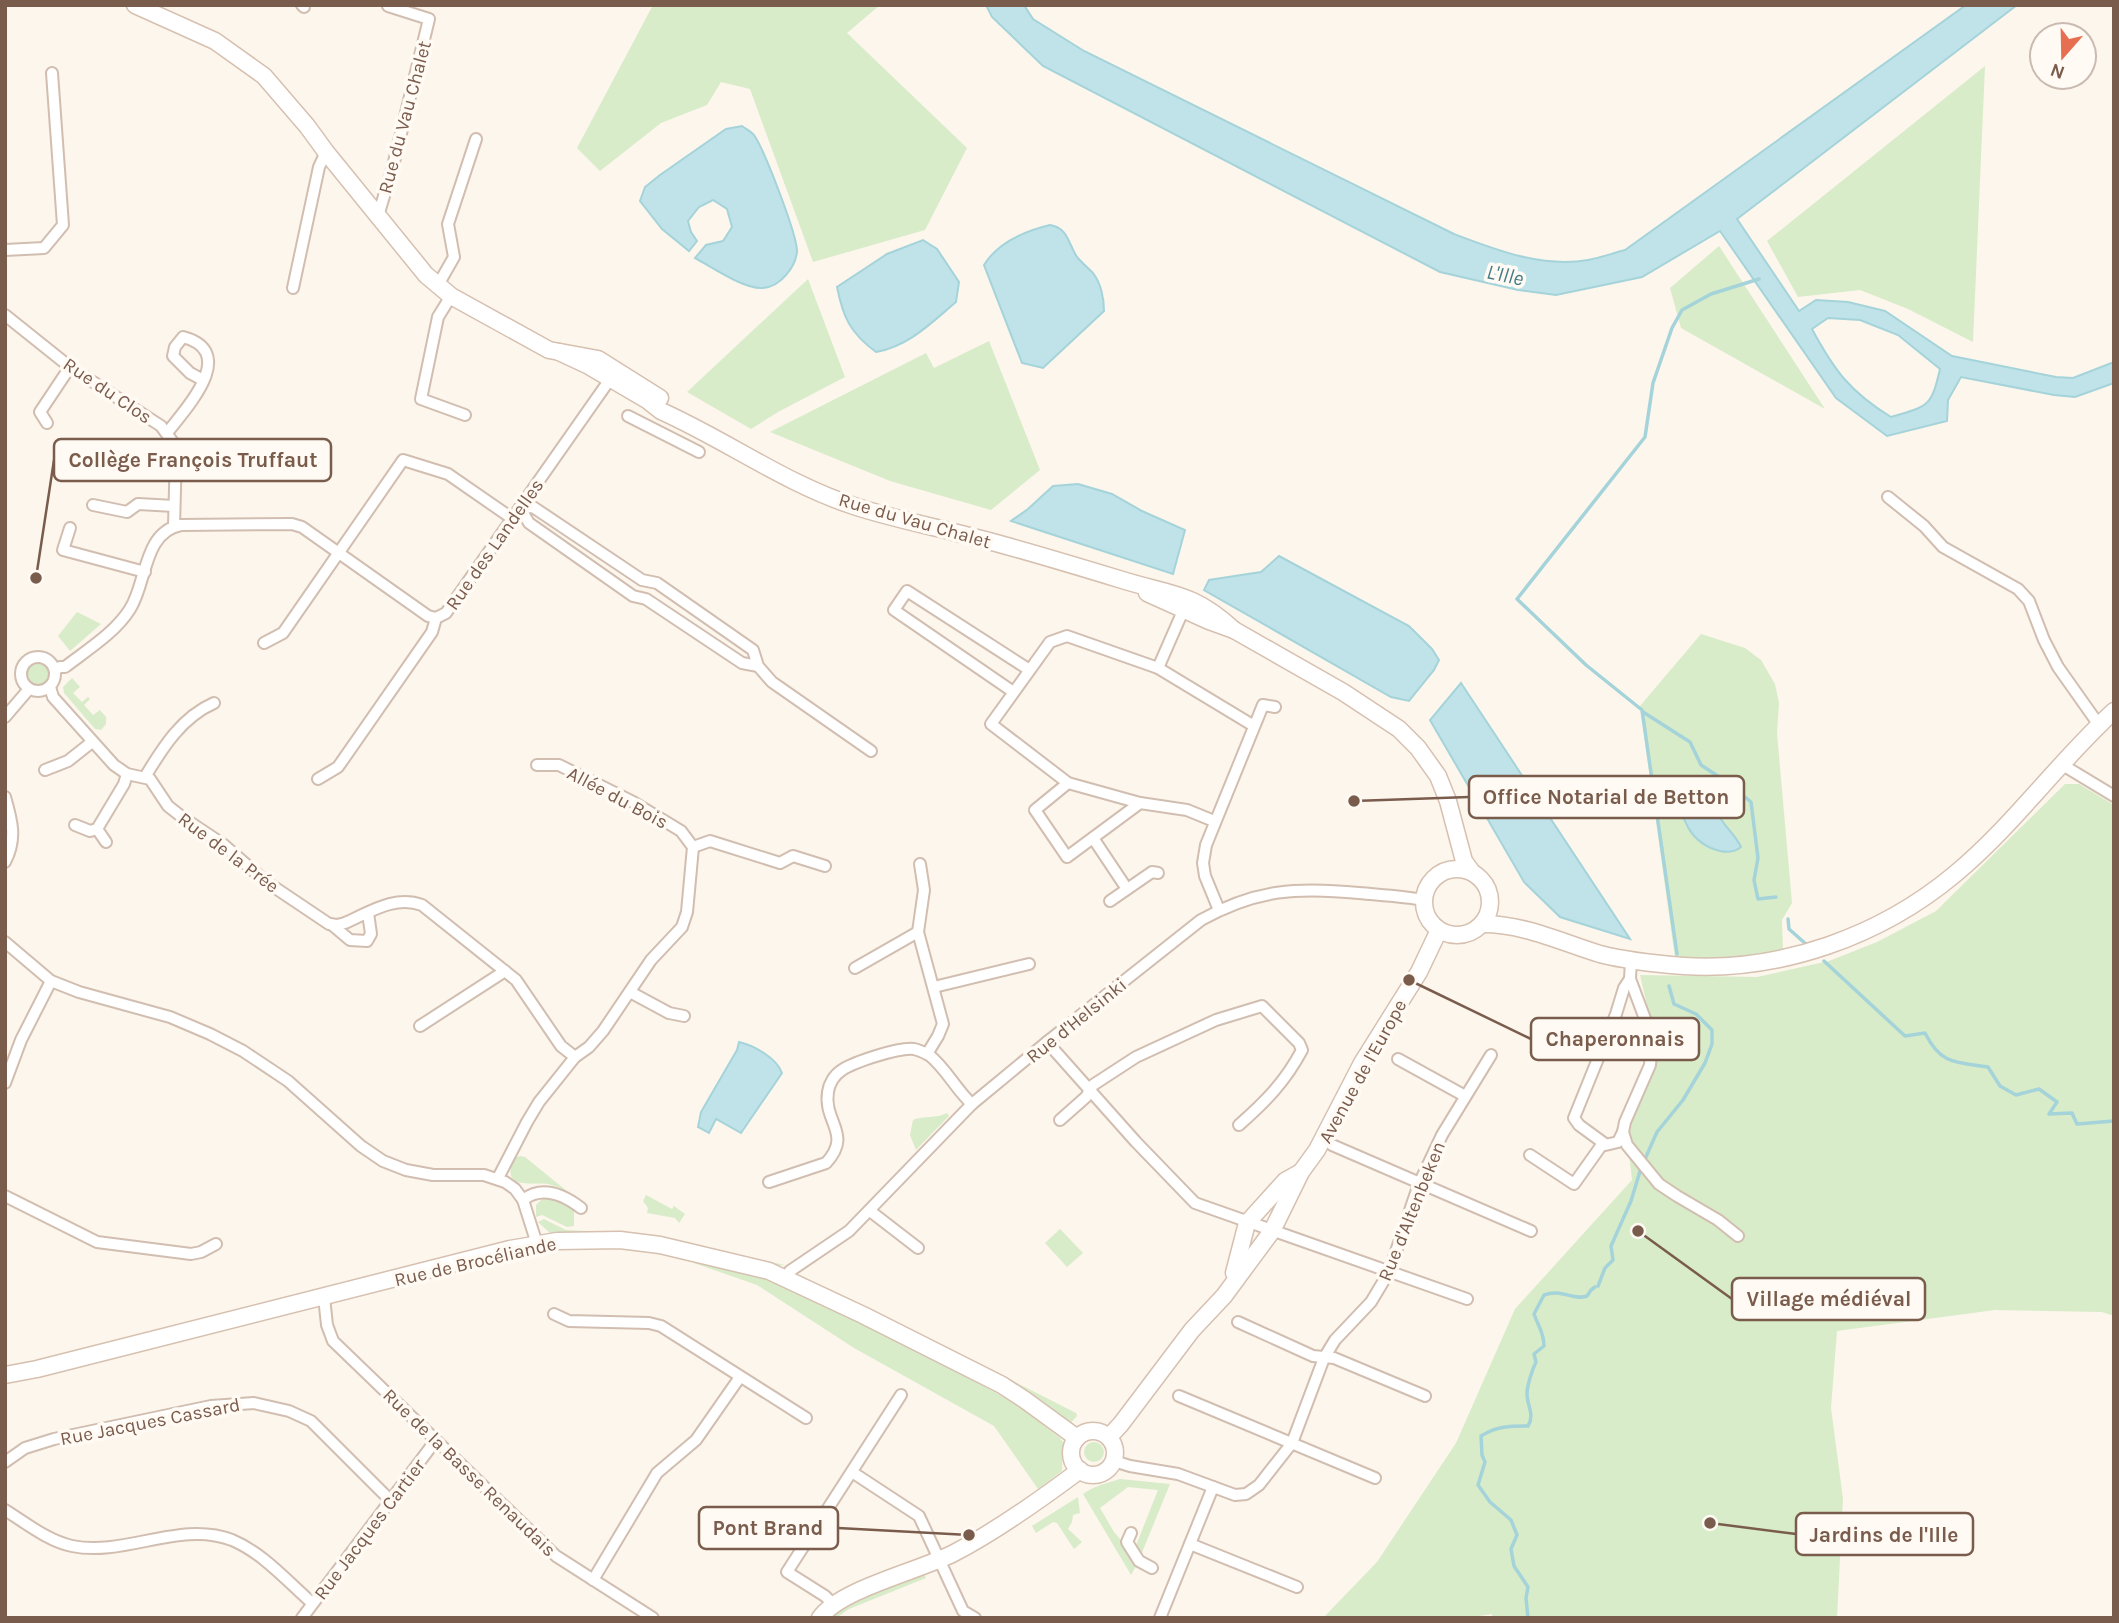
<svg xmlns="http://www.w3.org/2000/svg" width="2119" height="1623" font-family="Karla,sans-serif">
	<style>
		.green { fill: #d8ecc9 }
		.water { fill: #bfe3e8; stroke: #a5d3da; stroke-width: 2; fill-rule: evenodd }
		.lines { fill: none; stroke-linecap: round; stroke-linejoin: round }
		.stream { stroke: #a5d3da; stroke-width: 3.5 }
		.street-casing { stroke: #d1beb0; stroke-width: 14 }
		.secondary-casing { stroke: #d6c0b0; stroke-width: 19 }
		.street { stroke: #fff; stroke-width: 10 }
		.secondary { stroke: #fff; stroke-width: 16 }
		.labels { text-anchor: middle; stroke-width: 7; stroke-linejoin: round; paint-order: stroke }
		.street-label { font-size: 19px; fill: #7a5c4d; stroke: #fffaf3 }
		.water-label { font-size: 21px; font-style: italic; fill: #437c86; stroke: #fffaf3 }
		.leader { fill: none; stroke: #7a5c4d; stroke-width: 2.5 }
		.callout-dot { fill: #7a5c4d; stroke: #fffaf3; stroke-width: 2.5 }
		.callout { fill: #fffaf3; stroke: #7a5c4d; stroke-width: 2.5 }
		.callout-label { font-size: 21px; text-anchor: middle; font-weight: bold; fill: #7a5c4d }
	</style>
	<rect width="100%" height="100%" fill="#fdf6ec"/>
	<g class="green">
		<polygon points="653,5 880,5 847,33 967,148 925,230 813,262 750,89 721,82 707,105 661,123 600,171 577,148"/>
		<polygon points="1985,66 1973,342 1908,309 1860,290 1798,297 1767,241"/>
		<polygon points="1719,246 1825,409 1681,328 1670,288"/>
		<polygon points="808,279 845,377 778,412 751,429 687,392"/>
		<polygon points="989,341 1040,470 991,510 890,481 770,432 926,353 934,368"/>
		<polygon points="77,612 101,624 70,651 58,636"/>
		<polygon points="1701,634 1745,648 1761,660 1775,684 1779,703 1777,733 1792,903 1782,920 1783,951 1718,959 1675,958 1640,706"/>
		<circle cx="38" cy="675" r="11"/>
		<polygon points="72,678 80,687 73,693 82,702 88,697 90,699 84,705 93,715 100,710 106,717 106,724 101,730 95,729 64,693 63,687"/>
		<polygon points="2065,784 2079,784 2114,805 2114,1316 2102,1312 1995,1310 1837,1331 1831,1408 1843,1499 1837,1618 1492,1618 1492,1614 1467,1618 1323,1618 1377,1562 1456,1443 1515,1309 1632,1180 1626,1128 1650,1081 1657,1048 1640,975 1757,977 1829,961 1877,942 1936,911"/>
		<path d="M947,1113L949,1116L945,1120L916,1150L910,1135L913,1120C924,1115 936,1119 947,1113Z"/>
		<path d="M520,1156L525,1157L573,1196C565,1191 557,1186 548,1184C531,1181 500,1192 514,1158Z"/>
		<polygon points="646,1195 672,1209 674,1206 685,1214 679,1223 675,1218 647,1213 648,1208 643,1201"/>
		<polygon points="544,1197 557,1199 574,1209 574,1226 567,1227 542,1215 536,1217 536,1205"/>
		<polygon points="544,1219 566,1230 626,1233 785,1265 773,1266 551,1234 538,1222"/>
		<polygon points="1060,1229 1083,1253 1067,1267 1045,1243"/>
		<polygon points="694,1260 784,1283 970,1376 969,1378 1021,1407 1060,1438 1063,1442 1062,1471 1038,1489 994,1426 854,1348 757,1285 694,1263"/>
		<polygon points="1011,1380 1076,1413 1077,1416 1069,1425 1011,1383"/>
		<circle cx="1094" cy="1452" r="10"/>
		<path d="M1120,1479L1170,1484L1141,1555L1135,1548L1158,1490L1128,1487L1100,1508L1114,1532L1139,1561L1131,1575L1083,1494C1094,1486 1107,1483 1120,1479Z"/>
		<polygon points="1078,1497 1080,1513 1073,1515 1072,1522 1068,1529 1082,1542 1074,1549 1057,1523 1053,1522 1036,1533 1032,1526"/>
		<polygon points="923,1572 926,1578 849,1609 836,1618 826,1618 836,1608"/>
	</g>
	<g class="water">
		<path d="M986,5H1024L1033,19L1084,51L1454,234C1496,250 1542,268 1588,260C1600,258 1613,253 1625,250L1966,5H2017L1737,219L1799,311L1816,300L1848,302L1885,311L1952,356L2056,377L2073,378L2114,362V383L2075,397L2054,395L1961,377L1948,400L1947,421L1887,436L1836,398L1720,231L1642,277L1556,295L1518,290L1440,272L1043,66L992,17ZM1828,318L1860,320L1898,335L1940,369C1931,408 1928,406 1891,417C1850,392 1834,370 1812,329Z"/>
		<path d="M742,126C746,129 751,131 754,135C765,151 797,235 797,251C796,267 780,287 763,288C745,290 712,267 695,258L706,245L723,241L732,227L727,209L713,200L699,207L688,221L691,232L697,241L689,251L662,229L640,201L645,187L660,175L726,129Z"/>
		<path d="M1050,225C1068,228 1068,243 1077,257C1082,263 1088,268 1093,273C1101,283 1104,299 1104,311L1043,368L1022,363L984,265C998,242 1025,231 1050,225Z"/>
		<path d="M923,240L937,249L959,282L956,302C931,323 909,346 876,352C850,333 843,317 837,287L887,254Z"/>
		<polygon points="1078,484 1112,494 1142,511 1185,530 1173,574 1011,521 1028,509 1053,486"/>
		<polygon points="1279,556 1409,626 1432,649 1439,660 1434,670 1409,701 1391,697 1204,590 1209,580 1261,572"/>
		<polygon points="1461,683 1630,939 1560,917 1524,882 1430,720"/>
		<path d="M1686,781C1715,780 1709,800 1721,819C1727,829 1736,836 1741,847C1735,852 1729,853 1720,851C1691,844 1679,818 1679,790Z"/>
		<path d="M739,1042C753,1045 777,1058 782,1073L741,1133L716,1119L709,1133L698,1127L701,1112L737,1050Z"/>
	</g>
	<g class="lines">
		<g class="stream">
			<polyline points="1643,712 1690,742 1701,765 1727,782 1751,802 1758,858 1754,880 1758,899 1776,897"/>
			<polyline points="1788,919 1789,929 1807,945"/>
			<polyline points="1677,954 1642,710 1586,665 1517,599 1645,437 1653,383 1672,328 1682,310 1711,294 1759,279"/>
			<path d="M1824,961L1905,1036L1925,1033C1941,1065 1956,1062 1988,1067L2000,1086L2016,1095L2039,1089L2057,1102L2049,1114L2072,1113L2077,1124L2114,1121"/>
			<polyline points="1598,1286 1605,1268 1613,1260 1611,1246 1631,1201 1641,1168 1657,1132 1683,1100 1705,1063 1712,1044 1712,1030 1696,1014 1674,1004 1669,986"/>
			<path d="M1528,1618L1526,1598L1528,1587L1514,1566L1511,1549L1517,1535L1511,1520L1490,1502L1478,1485L1485,1462L1482,1455L1481,1436C1497,1426 1510,1426 1528,1426C1535,1414 1527,1406 1527,1394C1527,1386 1532,1370 1536,1362L1534,1354L1544,1346C1544,1332 1538,1326 1534,1314L1544,1295C1562,1288 1572,1301 1587,1296L1591,1290L1595,1287"/>
		</g>
		<g class="street-casing">
			<g id="street">
				<polyline points="302,5 304,7"/>
				<polyline points="378,216 393,166 429,19 388,6"/>
				<polyline points="5,250 44,248 63,225 52,73"/>
				<polyline points="438,285 454,257 448,224 476,139"/>
				<polyline points="293,288 319,167 326,152"/>
				<polyline points="451,296 438,317 421,399 465,415"/>
				<polyline points="5,315 70,367 161,426 172,441 176,452 174,526"/>
				<polyline points="628,416 699,452"/>
				<polyline points="47,423 40,412 70,367"/>
				<path d="M167,433C187,407 239,352 183,337L175,347L173,356L190,373L203,380"/>
				<polyline points="1888,497 1924,526 1943,547 2018,589 2029,601 2044,640 2058,667 2099,725"/>
				<polyline points="93,505 127,512 138,504 174,506"/>
				<polyline points="70,528 63,550 145,572"/>
				<polyline points="264,643 283,633 403,460 448,474 513,519"/>
				<circle cx="38" cy="674" r="17"/>
				<polyline points="758,666 742,663 646,599 633,596 529,523 520,508 533,507 642,580 657,583 753,650 758,666 772,682 871,751"/>
				<polyline points="1158,668 1186,604"/>
				<path d="M55,670L60,667H65C87,650 115,633 130,609C147,583 143,532 181,525L292,524L302,527L428,616L436,618"/>
				<path d="M50,687L53,697L114,765L127,774L150,779L168,806L182,817L224,845L265,881L329,924L337,925L345,923C370,912 395,895 422,905L516,980L561,1046L575,1057"/>
				<polyline points="1012,691 894,610 907,591 1028,669"/>
				<polyline points="5,717 29,689"/>
				<polyline points="2061,764 2114,796"/>
				<polyline points="45,770 68,761 92,742"/>
				<path d="M145,777C163,747 182,717 214,703"/>
				<polyline points="318,779 338,767 432,632 436,618 446,613 613,375"/>
				<polyline points="1068,783 1035,810 1067,857 1140,803"/>
				<path d="M5,797C12,821 17,839 5,862"/>
				<polyline points="1214,821 1187,810 1140,803 1068,783 991,724 1050,642 1067,636 1158,668 1254,726"/>
				<polyline points="75,825 90,831 97,829 106,842"/>
				<polyline points="97,829 124,784 127,774"/>
				<polyline points="1093,838 1127,889"/>
				<polyline points="693,847 710,841 780,863 793,856 825,866"/>
				<polyline points="1110,901 1152,872 1158,873"/>
				<polyline points="1219,910 1205,876 1203,863 1206,845 1263,705 1275,707"/>
				<polyline points="331,924 350,940 367,941 371,934 368,913"/>
				<polyline points="918,932 924,890 920,864"/>
				<polyline points="5,942 51,981 79,992 170,1017 210,1034 243,1051 288,1081 361,1146 383,1161 406,1170 433,1175 484,1175 505,1182 515,1189 523,1200 537,1244"/>
				<polyline points="1631,960 1630,979 1650,1032 1651,1053 1650,1065 1625,1122 1623,1132 1627,1145 1659,1184 1677,1196 1718,1220 1738,1236"/>
				<polyline points="855,968 918,932 943,1024 938,1036 927,1054"/>
				<polyline points="934,987 1029,964"/>
				<polyline points="630,992 669,1013 684,1016"/>
				<polyline points="420,1026 505,971"/>
				<polyline points="1047,1042 1136,1142 1195,1203 1467,1299"/>
				<polyline points="1398,1059 1465,1096"/>
				<polyline points="5,1083 21,1040 51,981"/>
				<path d="M1060,1120L1086,1097L1093,1085L1136,1057L1216,1020L1262,1006L1299,1043L1302,1050C1285,1082 1266,1101 1239,1125"/>
				<polyline points="1605,1144 1579,1125 1574,1118 1616,1014 1624,988 1630,979"/>
				<polyline points="1332,1145 1531,1231"/>
				<polyline points="1530,1155 1574,1184 1601,1146 1618,1142 1623,1132"/>
				<polyline points="498,1178 527,1122 539,1102 575,1057 589,1047 603,1031 651,960 682,927 687,912 693,847 681,831 633,802 559,765 537,765"/>
				<path d="M769,1182L826,1163C853,1134 823,1122 828,1092C829,1084 834,1075 842,1070C854,1062 899,1047 914,1049C919,1050 925,1053 929,1055C946,1068 956,1090 972,1104"/>
				<polyline points="5,1196 97,1242 191,1254 201,1252 216,1244"/>
				<path d="M523,1200C542,1185 564,1195 581,1208"/>
				<polyline points="870,1211 918,1248"/>
				<path d="M786,1277L790,1271L849,1231L972,1104L1047,1042L1201,920C1256,889 1298,887 1359,893C1380,895 1402,896 1424,900"/>
				<polyline points="324,1297 327,1325 333,1341 556,1556 653,1618"/>
				<polyline points="554,1314 569,1321 649,1323 661,1326 806,1418"/>
				<polyline points="1238,1322 1313,1356 1334,1358 1425,1396"/>
				<polyline points="1179,1396 1375,1478"/>
				<polyline points="1114,1461 1130,1466 1178,1474 1235,1495 1246,1494 1259,1485 1292,1443 1324,1358 1335,1340 1371,1302 1389,1272 1419,1184 1442,1135 1491,1055"/>
				<polyline points="5,1462 25,1448 54,1439 211,1406 254,1403 289,1411 311,1421 391,1501"/>
				<polyline points="852,1472 919,1516 963,1611 975,1618"/>
				<path d="M5,1510C26,1523 48,1541 72,1546C125,1557 180,1520 232,1540C263,1553 288,1582 312,1603"/>
				<polyline points="1131,1533 1127,1542 1139,1561 1152,1568"/>
				<polyline points="1190,1544 1297,1587"/>
				<polyline points="593,1580 657,1473 696,1440 740,1377"/>
				<polyline points="833,1604 825,1596 787,1572 901,1395"/>
				<polyline points="302,1618 436,1440"/>
				<polyline points="1160,1618 1213,1487"/>
			</g>
		</g>
		<g class="secondary-casing">
			<g id="secondary">
				<polyline points="135,5 215,41 264,76 307,126 326,152 426,275 451,296 549,350 598,359 660,398"/>
				<path d="M559,352L589,366L647,400L661,411C728,441 787,485 857,507C898,520 940,528 981,539C1027,551 1073,565 1119,579C1169,595 1192,591 1234,630"/>
				<polyline points="1147,593 1209,621 1234,630 1343,692 1399,729 1418,748 1438,776 1448,801 1464,861 1472,872"/>
				<circle cx="1457" cy="902" r="33"/>
				<path d="M1483,924C1524,924 1561,942 1600,954C1627,961 1657,964 1684,966C1781,972 1881,936 1955,874C2013,826 2058,762 2114,711"/>
				<polyline points="1234,1273 1247,1223 1285,1181 1301,1172"/>
				<polyline points="5,1375 37,1369 510,1249 557,1241 620,1240 660,1245 769,1271 863,1315 1002,1385 1025,1400 1077,1438"/>
				<circle cx="1093" cy="1453" r="22"/>
				<polyline points="1109,1437 1121,1424 1192,1330 1224,1296 1272,1231 1301,1172 1317,1150 1362,1063 1419,972 1439,930"/>
				<path d="M820,1618C840,1589 919,1571 954,1553C998,1530 1040,1500 1080,1470"/>
			</g>
		</g>
		<use href="#street" class="street"/>
		<use href="#secondary" class="secondary"/>
	</g>
	<g class="labels">
		<g class="street-label">
			<text transform="translate(404 117) rotate(-75)" y="7">Rue du Vau Chalet</text>
			<text transform="translate(108 390) rotate(34)" y="7">Rue du Clos</text>
			<text transform="translate(915 520) rotate(16)" y="7">Rue du Vau Chalet</text>
			<text transform="translate(494 544) rotate(-55)" y="7">Rue des Landelles</text>
			<text transform="translate(618 797) rotate(28)" y="7">Allée du Bois</text>
			<text transform="translate(229 852) rotate(37)" y="7">Rue de la Prée</text>
			<text transform="translate(1076 1020) rotate(-39)" y="7">Rue d'Helsinki</text>
			<text transform="translate(1362 1071) rotate(-61)" y="7">Avenue de l'Europe</text>
			<text transform="translate(1411 1211) rotate(-68)" y="7">Rue d'Altenbeken</text>
			<text transform="translate(475 1261) rotate(-13)" y="7">Rue de Brocéliande</text>
			<text transform="translate(150 1421) rotate(-11)" y="7">Rue Jacques Cassard</text>
			<text transform="translate(470 1472) rotate(44)" y="7">Rue de la Basse Renaudais</text>
			<text transform="translate(369 1529) rotate(-53)" y="7">Rue Jacques Cartier</text>
		</g>
		<g class="water-label">
			<text transform="translate(1505 275) rotate(12)" y="7">L'Ille</text>
		</g>
	</g>
	<path class="leader" d="M36 578L54 460M1354 801L1469 797M1409 980L1531 1039M1638 1231L1732 1299M969 1535L838 1528M1710 1523L1796 1534"/>
	<g class="callout-dot">
		<circle cx="36" cy="578" r="7"/>
		<circle cx="1354" cy="801" r="7"/>
		<circle cx="1409" cy="980" r="7"/>
		<circle cx="1638" cy="1231" r="7"/>
		<circle cx="969" cy="1535" r="7"/>
		<circle cx="1710" cy="1523" r="7"/>
	</g>
	<g class="callout">
		<rect x="54" y="439" width="277" height="42" rx="7"/>
		<rect x="1469" y="776" width="275" height="42" rx="7"/>
		<rect x="1531" y="1018" width="168" height="42" rx="7"/>
		<rect x="1732" y="1278" width="193" height="42" rx="7"/>
		<rect x="699" y="1507" width="139" height="42" rx="7"/>
		<rect x="1796" y="1513" width="177" height="42" rx="7"/>
	</g>
	<g class="callout-label">
		<text x="193" y="467">Collège François Truffaut</text>
		<text x="1606" y="804">Office Notarial de Betton</text>
		<text x="1615" y="1046">Chaperonnais</text>
		<text x="1829" y="1306">Village médiéval</text>
		<text x="768" y="1535">Pont Brand</text>
		<text x="1884" y="1542">Jardins de l'Ille</text>
	</g>
	<rect width="2119" height="1623" fill="none" stroke="#7a5c4d" stroke-width="14"/>
	<g transform="translate(2063 56) rotate(200)"><circle r="33" fill="#fffaf3" stroke="#cabbb1" stroke-width="2"/>
	<path d="M0-5L12 26L0 18L-12 26Z" fill="#e76f51"/>
	<text y="-10" font-size="19" font-weight="bold" text-anchor="middle" fill="#7a5c4d">N</text>
	</g>
</svg>
